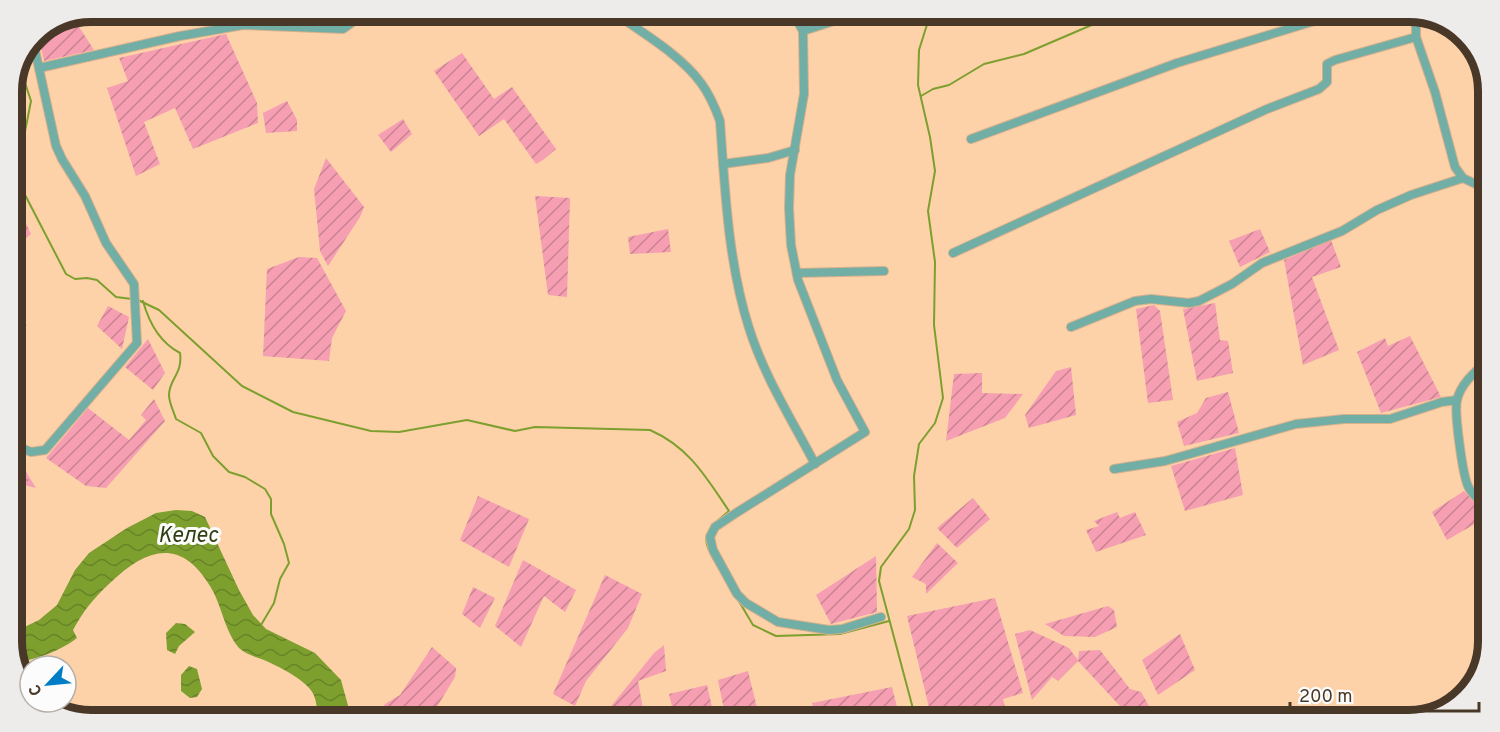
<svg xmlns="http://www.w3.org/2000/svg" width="1500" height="732" font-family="Overpass,sans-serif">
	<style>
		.wetland { fill: url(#wetland-marsh) }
		.garden { fill: url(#garden-furrows) }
		.water { fill: url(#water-waves) }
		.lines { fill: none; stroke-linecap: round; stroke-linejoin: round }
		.stream { stroke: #7d9f2e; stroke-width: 2 }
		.minor-casing { stroke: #d5b08c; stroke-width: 10 }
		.minor { stroke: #71aea6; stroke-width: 8 }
		.labels { text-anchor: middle; stroke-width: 6; stroke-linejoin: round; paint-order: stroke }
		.water-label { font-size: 22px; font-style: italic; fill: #2f3e11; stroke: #fcfcfc }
		.rim { fill: none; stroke: #493827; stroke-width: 8 }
	</style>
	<defs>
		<pattern id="wetland-marsh" width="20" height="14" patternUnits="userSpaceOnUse" patternTransform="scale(1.5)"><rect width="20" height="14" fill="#f69eb2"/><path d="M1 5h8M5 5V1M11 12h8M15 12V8" fill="none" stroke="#c98291"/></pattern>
		<pattern id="garden-furrows" width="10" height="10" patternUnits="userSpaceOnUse" patternTransform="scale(1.5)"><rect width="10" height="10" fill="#f69eb2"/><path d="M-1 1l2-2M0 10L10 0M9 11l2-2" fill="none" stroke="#c98291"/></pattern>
		<pattern id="water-waves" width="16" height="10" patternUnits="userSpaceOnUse" patternTransform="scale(1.5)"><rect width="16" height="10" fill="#7d9f2e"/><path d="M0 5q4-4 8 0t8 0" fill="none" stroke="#688327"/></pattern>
	</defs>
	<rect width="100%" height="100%" fill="#fdd2a9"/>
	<polygon class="wetland" points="12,461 25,470 36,488 12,482"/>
	<g class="garden">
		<polygon points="74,19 94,50 44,61 38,34"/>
		<polygon points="226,34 257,103 258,123 193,149 175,108 144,122 160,164 136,176 107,88 128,81 119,58"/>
		<polygon points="462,53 494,99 512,87 556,149 543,160 536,164 504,119 479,136 434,71"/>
		<polygon points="287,101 297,120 297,131 266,133 263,113"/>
		<polygon points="403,119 412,134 391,152 378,135"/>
		<polygon points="326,158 364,207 360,217 328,266 320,251 314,189"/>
		<polygon points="12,194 31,234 15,248 12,245"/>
		<polygon points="535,196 570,198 567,297 548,295"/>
		<polygon points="668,229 671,252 630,254 628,237"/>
		<polygon points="1260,229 1270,252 1240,267 1229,241"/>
		<polygon points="1331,240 1341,267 1312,277 1339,350 1303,365 1284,260"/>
		<polygon points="299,257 317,258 346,311 332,338 329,361 263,356 267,269"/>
		<polygon points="1215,303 1220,340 1228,341 1233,373 1197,381 1183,309"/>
		<polygon points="1154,305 1160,311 1173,400 1148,403 1136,309"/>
		<polygon points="108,306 129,317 122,349 97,326"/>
		<polygon points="12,311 27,325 16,340 12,336"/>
		<polygon points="1410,336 1441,397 1381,413 1357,352 1385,338 1388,346"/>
		<polygon points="148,339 165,373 153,390 125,367"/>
		<polygon points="1071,367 1076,415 1029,428 1025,415 1056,371"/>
		<polygon points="982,373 982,393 1023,394 1005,418 946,441 954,374"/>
		<polygon points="1228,392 1239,433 1184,446 1177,422 1197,413 1206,398"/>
		<polygon points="154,399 165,421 106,488 86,486 46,458 88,408 129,440 146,420 141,415"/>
		<polygon points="1235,448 1243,495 1185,511 1171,466"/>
		<polygon points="1464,491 1487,517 1447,540 1432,512"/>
		<polygon points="478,496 529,519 509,567 460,540"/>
		<polygon points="973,498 990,519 957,548 937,528"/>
		<polygon points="1117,512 1120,518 1135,512 1146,535 1096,552 1086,530 1099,526 1094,521"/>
		<polygon points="937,543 958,563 926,594 926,584 912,577"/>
		<polygon points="876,556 877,612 831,624 816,595"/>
		<polygon points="523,560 576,590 565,612 544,596 521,647 495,626"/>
		<polygon points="605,575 642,594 628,628 586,681 575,706 553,694"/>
		<polygon points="473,587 495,598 480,628 462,614"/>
		<polygon points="995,598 1023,693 1003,699 1008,720 932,720 907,616"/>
		<polygon points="1108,606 1114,610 1117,627 1095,637 1064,636 1045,624"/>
		<polygon points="1030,630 1069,648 1078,660 1079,651 1100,650 1130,689 1141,692 1157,720 1133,720 1078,661 1058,681 1052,677 1032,700 1015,634"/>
		<polygon points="1180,634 1195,670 1158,695 1142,660"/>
		<polygon points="664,645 666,671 638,681 645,720 600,720 654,653"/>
		<polygon points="432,647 456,668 455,677 429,720 377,720 385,704 400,695"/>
		<polygon points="748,671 760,720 726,720 718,680"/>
		<polygon points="707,685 715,720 675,720 669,694"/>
		<polygon points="892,687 900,719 817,720 812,703"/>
	</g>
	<g class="water">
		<path d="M176,510L192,511L205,517L239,590L253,615L266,629L315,653L341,680L352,720H318C317,710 317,697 310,689C300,677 278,666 264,660C256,657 245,654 239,648C224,630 222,605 210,586C180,536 145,549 110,583C93,599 84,610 73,630L77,638C60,651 38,659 18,662L12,646V633L39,620L57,605L75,570L89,553L127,528L156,513Z"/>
		<polygon points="176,623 185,624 195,632 179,646 175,654 167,650 166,633"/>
		<polygon points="189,666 197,669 202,689 197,697 190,698 181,691 181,675"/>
	</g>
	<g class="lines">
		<g class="stream">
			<polyline points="20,68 31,101 18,167 22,189 66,274 75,279 87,278 97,280 116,297 132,299"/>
			<polyline points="921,96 933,89 949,85 984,64 1024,54 1122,12"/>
			<path d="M138,300L159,310L242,386L293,412L371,431L399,432L467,420L515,431L535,427L650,430C689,447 706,477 729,511C702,533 700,537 718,567"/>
			<path d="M143,301C149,323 159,342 180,353C183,374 169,379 169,395C169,403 174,412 176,419L201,433L213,456L229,472L245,477L265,489L271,499V514L284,544L289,563L280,579L274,603L261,625"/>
			<polyline points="737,598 753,625 776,636 840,634 889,621"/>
			<polyline points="916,720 879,581 881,567 909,529 915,510 914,476 919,444 935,423 943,398 934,325 935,262 928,211 935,171 930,137 918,85 919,50 931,12"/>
		</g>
		<g class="minor-casing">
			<g id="minor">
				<path d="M613,12C641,32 681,55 701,83C710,95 715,107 720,121C725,190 728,262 749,328C764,376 792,420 815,464"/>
				<polyline points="792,12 803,31 804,94 790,175 789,208 791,245 798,280 837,380 865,432 736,513 715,527 710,537 713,550 737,594 746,603 778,622 829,630 842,629 881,617"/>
				<polyline points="1418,14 1416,25 1416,37 1435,92 1455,167 1463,178"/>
				<polyline points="803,31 862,12"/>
				<polyline points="39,68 180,36 243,25 343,29 367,12"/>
				<polyline points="971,139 1177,63 1344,12"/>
				<polyline points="723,164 768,158 795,150"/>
				<polyline points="953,253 1267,109 1319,89 1327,82 1327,64 1335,60 1416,37"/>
				<polyline points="797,273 884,271"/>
				<polyline points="1071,327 1135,301 1151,299 1189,303 1199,301 1232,284 1262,263 1342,231 1377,210 1411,195 1463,178 1488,190"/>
				<path d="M1488,360C1476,371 1461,383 1457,400C1454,412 1463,479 1469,488C1473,496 1482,502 1488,509"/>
				<polyline points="12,444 31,452 45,450 137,343 134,284 106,243 85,196 62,159 56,146 33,41"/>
				<polyline points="1114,469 1165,461 1296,424 1344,419 1390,419 1442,402 1457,400"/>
			</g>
		</g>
		<use href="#minor" class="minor"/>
	</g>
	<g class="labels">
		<g class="water-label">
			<text x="188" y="542">Келес</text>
		</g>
	</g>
	<path d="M0 0H1500V732H0ZM91 22H1409A69 69 0 0 1 1478 91V641A69 69 0 0 1 1409 710H91A69 69 0 0 1 22 641V91A69 69 0 0 1 91 22Z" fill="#eeeceb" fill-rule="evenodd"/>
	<path class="rim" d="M91 22H1409A69 69 0 0 1 1478 91V641A69 69 0 0 1 1409 710H91A69 69 0 0 1 22 641V91A69 69 0 0 1 91 22Z"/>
	<g transform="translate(48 684) rotate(244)"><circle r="28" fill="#fcfcfc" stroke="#b4aea7" stroke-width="1.5"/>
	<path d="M0-4.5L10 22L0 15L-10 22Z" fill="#007dc5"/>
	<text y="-9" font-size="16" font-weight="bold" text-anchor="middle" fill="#493827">С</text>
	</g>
	<path d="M1290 702v9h189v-9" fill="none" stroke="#493827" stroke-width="3"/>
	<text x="1299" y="702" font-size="18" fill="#493827" stroke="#fcfcfc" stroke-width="4.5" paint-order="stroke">200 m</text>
</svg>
